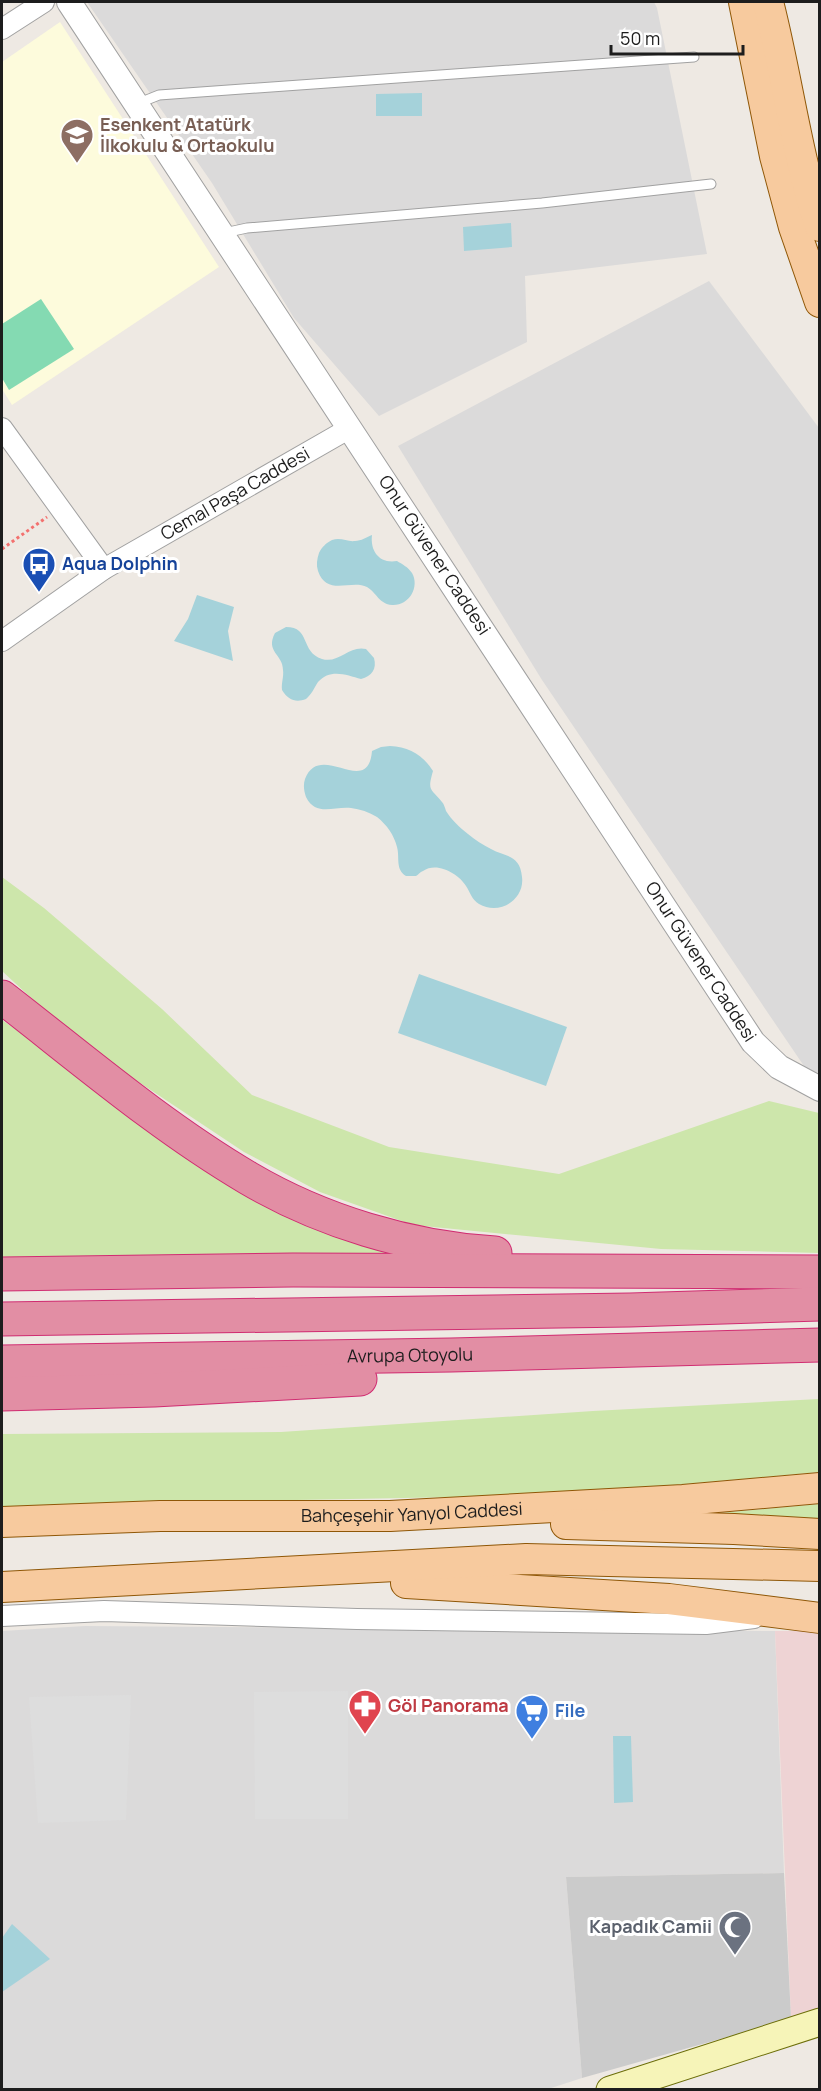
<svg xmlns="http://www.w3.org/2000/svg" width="821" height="2091" font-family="Manrope,sans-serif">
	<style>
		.residential { fill: #dbdada }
		.commercial { fill: #eed3d4 }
		.education { fill: #fdfbdc }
		.religious { fill: #cbcbcb }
		.grass { fill: #cde6ab }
		.pitch { fill: #84dab2 }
		.parking { fill: #ddd }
		.water { fill: #a5d2da }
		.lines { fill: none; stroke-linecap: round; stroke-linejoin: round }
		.service-casing { stroke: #a1a1a1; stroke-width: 11 }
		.minor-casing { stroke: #a1a1a1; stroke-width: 22 }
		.tertiary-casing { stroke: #a1a1a1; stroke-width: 26 }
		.secondary-casing { stroke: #6c6e09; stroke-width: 29 }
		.primary-casing { stroke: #8f5707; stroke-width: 32 }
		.motorway-casing { stroke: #d02c71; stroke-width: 35 }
		.path { stroke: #f3716f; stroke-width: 3; stroke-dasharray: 3 3; stroke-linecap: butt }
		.service { stroke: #fff; stroke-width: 9 }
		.minor { stroke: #fff; stroke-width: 20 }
		.tertiary { stroke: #fff; stroke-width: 24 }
		.secondary { stroke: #f6f4b8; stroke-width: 27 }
		.primary { stroke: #f7ca9e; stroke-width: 30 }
		.motorway { stroke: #e28ea4; stroke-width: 33 }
		.labels { text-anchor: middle; stroke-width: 6; stroke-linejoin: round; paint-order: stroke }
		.education-label { font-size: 18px; font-weight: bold; fill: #785e54; stroke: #fff; text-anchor: start }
		.street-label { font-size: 18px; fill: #1d1d1d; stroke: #fff }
		.transit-label { font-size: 18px; font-weight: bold; fill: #164399; stroke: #fff; text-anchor: start }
		.health-label { font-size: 18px; font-weight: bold; fill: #be3a42; stroke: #fff; text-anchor: start }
		.shop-label { font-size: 18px; font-weight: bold; fill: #366cbe; stroke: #fff; text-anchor: start }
		.worship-label { font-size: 18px; font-weight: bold; fill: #5b616d; stroke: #fff; text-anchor: end }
	</style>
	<rect width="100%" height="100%" fill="#eee9e3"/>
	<g class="residential">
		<polygon points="87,2 654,2 657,8 707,254 525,276 527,342 379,416 294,318 212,183"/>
		<polygon points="709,281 819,428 819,1073 806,1069 542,680 398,446"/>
		<polygon points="85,1626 775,1631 784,1873 566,1877 582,2078 545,2090 2,2090 2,1631"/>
	</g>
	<polygon class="commercial" points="775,1631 820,1631 819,2009 791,2019"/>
	<polygon class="education" points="60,22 219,267 12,405 2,389 2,62"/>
	<polygon class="religious" points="784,1873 791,2019 582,2078 566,1877"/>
	<g class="grass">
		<polygon points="2,877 44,908 162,1009 252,1095 389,1147 559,1174 769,1101 819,1113 819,1253 661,1249 413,1225 320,1192 244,1152 80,1043 2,971"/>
		<polygon points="2,1020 75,1070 396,1254 2,1260"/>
		<polygon points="819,1399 820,1472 630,1489 511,1496 297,1500 114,1509 2,1511 2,1434 281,1432 593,1411"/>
		<polygon points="819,1504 819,1521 676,1517"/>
	</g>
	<polygon class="pitch" points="41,299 74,349 9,390 2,378 2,324"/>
	<g class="parking">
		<polygon points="348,1691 348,1819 255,1819 254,1692"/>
		<polygon points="131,1695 126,1820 38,1823 29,1697"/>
	</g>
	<g class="water">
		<polygon points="422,93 422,116 376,116 376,94"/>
		<polygon points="511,223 512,247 464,251 463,227"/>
		<path d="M372,535C370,552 380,564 397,561C402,564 408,567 412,573C420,587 409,606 392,605C379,604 377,593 367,587C351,579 327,597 318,571C316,565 317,559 319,553C322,547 326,543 332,540C341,537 347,542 355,541C361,541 367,537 372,535Z"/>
		<polygon points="197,595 234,607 228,631 233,661 174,641 188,619"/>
		<path d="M286,627C311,627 300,652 322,659C339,664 349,645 366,649L374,658C377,669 372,676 361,679C347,675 330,668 318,682C314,688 312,694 306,699C296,703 288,700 282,690C281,683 284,677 283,670C283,654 265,652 275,633Z"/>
		<path d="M390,746C409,747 423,755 433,771C427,792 431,788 442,802C444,804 445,808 446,811C451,819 460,828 468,834C475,840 483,845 491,849C505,857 520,854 522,877C525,900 499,916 479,904C472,900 470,892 466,886C459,874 437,861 423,871C420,872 418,875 416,876H406C395,869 400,858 397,847C394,835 387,825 377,817C369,812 360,809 351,808C334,806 316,817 306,797C304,791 303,785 305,779C320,740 368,799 372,751L381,747Z"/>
		<polygon points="419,974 567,1027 546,1086 398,1033"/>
		<polygon points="613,1736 631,1736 633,1802 614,1803"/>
		<polygon points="12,1924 50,1959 2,1992 2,1938"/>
	</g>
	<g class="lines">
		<g class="service-casing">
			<g id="service">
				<polyline points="139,103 159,95 694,57"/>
				<polyline points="224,233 247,228 542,203 711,184"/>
			</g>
		</g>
		<g class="minor-casing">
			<g id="minor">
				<polyline points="2,29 44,2"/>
				<polyline points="2,428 104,569"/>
				<path id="s1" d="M2,641L104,569L350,428"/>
				<polyline points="2,1616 104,1611 357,1619 706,1624 754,1618"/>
			</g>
		</g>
		<g class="tertiary-casing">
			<g id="tertiary">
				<path id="s2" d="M69,2C298,348 527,694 753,1042L779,1067L820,1089"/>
			</g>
		</g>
		<g class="secondary-casing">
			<polyline id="secondary" points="610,2090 820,2022"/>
		</g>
		<g class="primary-casing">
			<g id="primary">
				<polyline points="744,2 775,156 794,227 820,302"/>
				<path d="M768,2C787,76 796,153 820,226"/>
				<path id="s3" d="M2,1522L160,1516H390L683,1500L820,1488"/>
				<polyline points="566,1524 734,1529 820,1534"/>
				<polyline points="406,1583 669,1599 820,1618"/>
				<polyline points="2,1587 526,1559 820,1566"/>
			</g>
		</g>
		<g class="motorway-casing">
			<g id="motorway">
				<path d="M2,997C82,1059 160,1126 248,1178C321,1221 410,1248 495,1253"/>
				<polyline points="2,1274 293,1270 820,1272"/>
				<polyline points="2,1319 630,1310 820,1304"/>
				<path id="s4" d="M2,1362L451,1355L820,1345"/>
				<polyline points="2,1394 154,1390 360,1379"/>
			</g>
		</g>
		<polyline class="path" points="2,549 47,517"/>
		<use href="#service" class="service"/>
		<use href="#minor" class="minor"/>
		<use href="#tertiary" class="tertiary"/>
		<use href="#secondary" class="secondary"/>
		<use href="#primary" class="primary"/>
		<use href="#motorway" class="motorway"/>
	</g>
	<defs>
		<g id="school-pin" transform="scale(1.725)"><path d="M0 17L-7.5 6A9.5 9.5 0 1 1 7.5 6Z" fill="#8d6e63" stroke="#fff"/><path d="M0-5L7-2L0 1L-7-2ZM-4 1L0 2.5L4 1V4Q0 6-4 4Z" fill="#fff"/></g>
		<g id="bus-pin" transform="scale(1.725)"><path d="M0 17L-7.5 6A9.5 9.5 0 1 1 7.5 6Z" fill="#1a4fb4" stroke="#fff"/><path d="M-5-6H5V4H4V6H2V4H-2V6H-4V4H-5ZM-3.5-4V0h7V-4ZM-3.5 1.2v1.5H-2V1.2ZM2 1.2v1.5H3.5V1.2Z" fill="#fff"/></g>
		<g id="pharmacy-pin" transform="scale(1.725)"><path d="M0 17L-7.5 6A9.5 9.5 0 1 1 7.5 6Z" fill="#e0444e" stroke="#fff"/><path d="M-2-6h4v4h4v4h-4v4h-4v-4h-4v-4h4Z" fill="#fff"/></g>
		<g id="supermarket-pin" transform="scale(1.725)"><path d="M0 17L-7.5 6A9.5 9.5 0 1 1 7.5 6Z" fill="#3f7fe0" stroke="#fff"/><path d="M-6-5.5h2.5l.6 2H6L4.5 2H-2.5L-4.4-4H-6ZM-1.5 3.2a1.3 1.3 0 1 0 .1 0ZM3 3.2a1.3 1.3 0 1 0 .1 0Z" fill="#fff"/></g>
		<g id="mosque-pin" transform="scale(1.725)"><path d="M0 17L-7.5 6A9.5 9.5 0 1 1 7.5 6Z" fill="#6b7280" stroke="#fff"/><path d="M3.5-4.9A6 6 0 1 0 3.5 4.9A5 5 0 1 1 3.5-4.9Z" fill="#fff"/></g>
	</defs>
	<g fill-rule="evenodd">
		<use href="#school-pin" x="77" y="135"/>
		<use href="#bus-pin" x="39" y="564"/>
		<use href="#pharmacy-pin" x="365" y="1706"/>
		<use href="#supermarket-pin" x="532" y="1711"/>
		<use href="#mosque-pin" x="735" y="1927"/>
	</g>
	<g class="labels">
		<g class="education-label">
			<text x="100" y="131">Esenkent Atatürk<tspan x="100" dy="21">İlkokulu &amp; Ortaokulu</tspan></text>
		</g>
		<g class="street-label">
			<text dy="6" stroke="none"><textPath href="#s1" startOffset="276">Cemal Paşa Caddesi</textPath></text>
			<text dy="6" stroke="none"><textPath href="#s2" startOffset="663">Onur Güvener Caddesi</textPath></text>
			<text dy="6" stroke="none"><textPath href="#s2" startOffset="1149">Onur Güvener Caddesi</textPath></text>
			<text dy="6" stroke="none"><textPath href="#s4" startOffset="408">Avrupa Otoyolu</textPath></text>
			<text dy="6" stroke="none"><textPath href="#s3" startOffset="410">Bahçeşehir Yanyol Caddesi</textPath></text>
		</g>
		<g class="transit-label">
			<text x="62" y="570">Aqua Dolphin</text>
		</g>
		<g class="health-label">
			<text x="388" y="1712">Göl Panorama</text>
		</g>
		<g class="shop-label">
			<text x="555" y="1717">File</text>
		</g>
		<g class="worship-label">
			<text x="712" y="1933">Kapadık Camii</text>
		</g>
	</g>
	<rect width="821" height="2091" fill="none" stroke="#1d1d1d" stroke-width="6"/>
	<path d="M611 45v9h132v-9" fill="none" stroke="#1d1d1d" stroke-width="3"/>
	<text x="620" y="45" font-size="18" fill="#1d1d1d" stroke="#ffffff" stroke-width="4.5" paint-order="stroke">50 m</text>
</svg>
